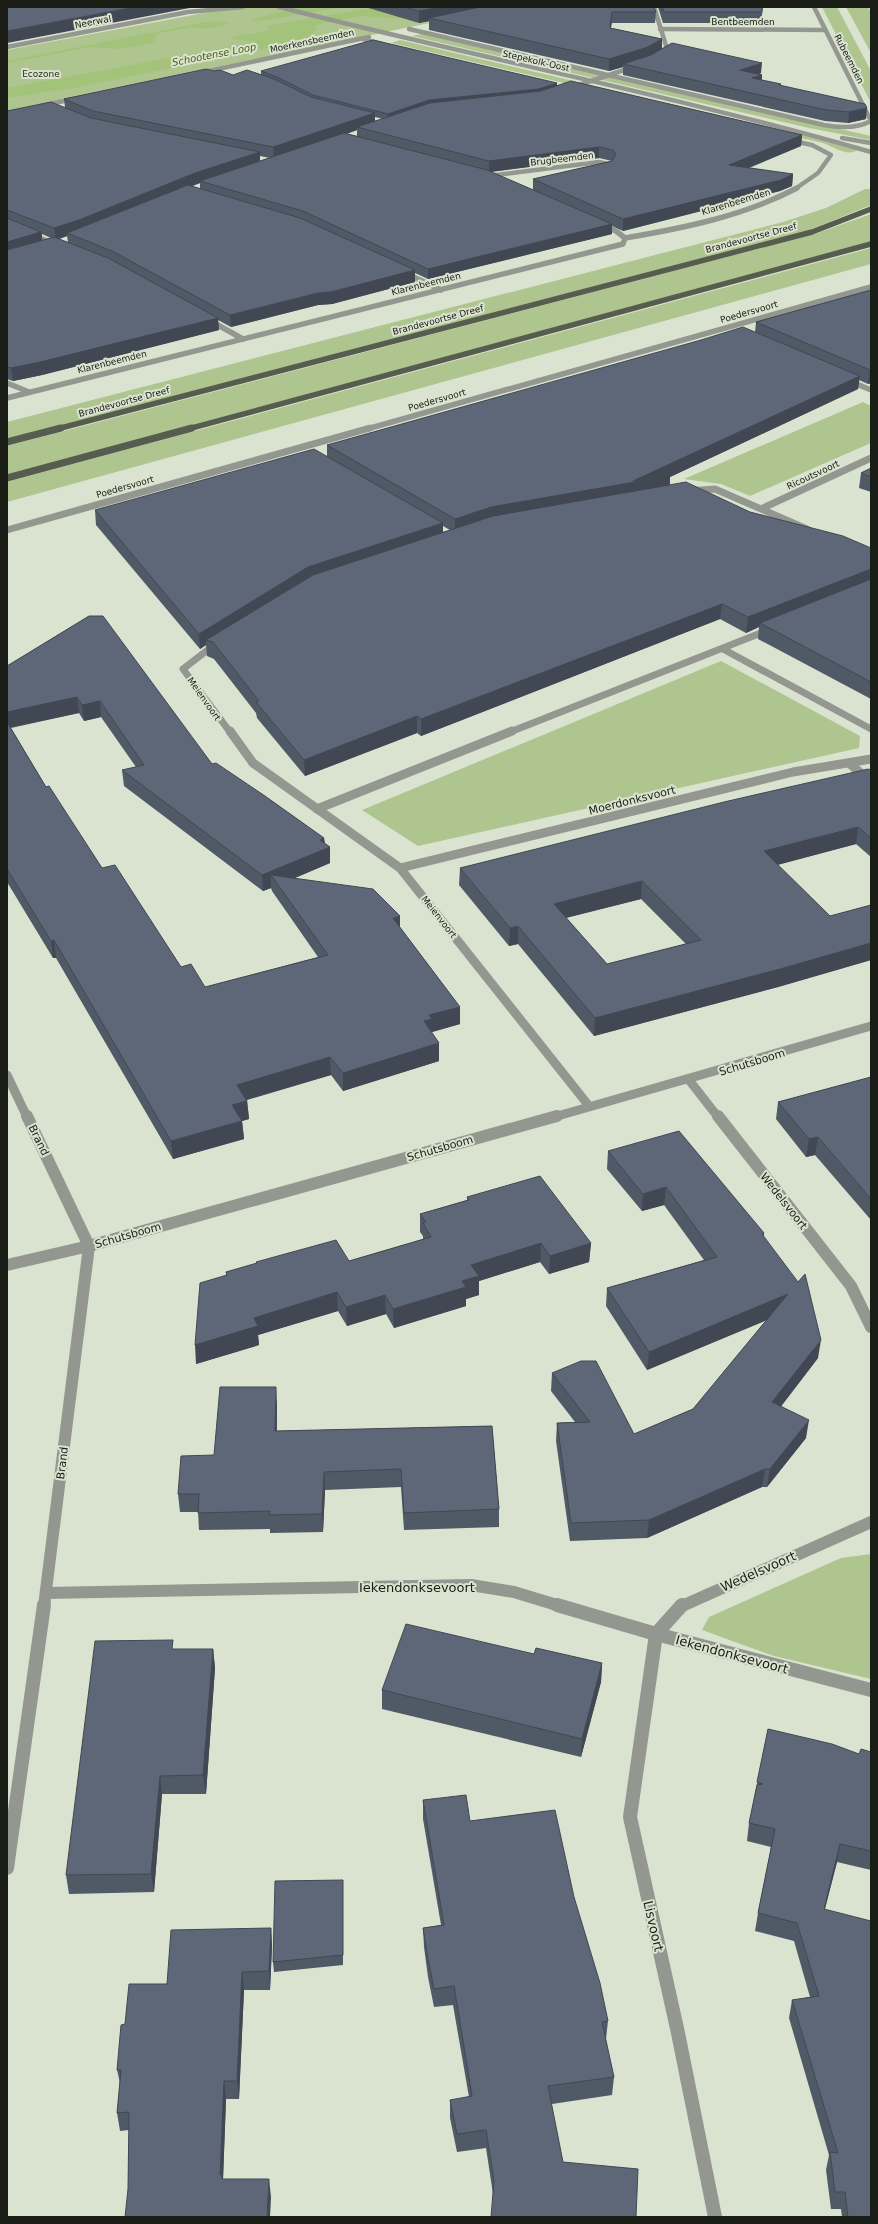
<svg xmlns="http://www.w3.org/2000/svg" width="878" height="2224" font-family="'DejaVu Sans',sans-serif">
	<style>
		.green { fill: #aec590 }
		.water { fill: #a4c37a }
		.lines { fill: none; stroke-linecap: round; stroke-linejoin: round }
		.minor-far5 { stroke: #93978f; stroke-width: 4.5 }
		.minor-far4 { stroke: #93978f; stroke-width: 5.5 }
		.minor-far3 { stroke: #93978f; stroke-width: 7 }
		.minor-far2 { stroke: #93978f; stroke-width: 9 }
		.minor-far1 { stroke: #93978f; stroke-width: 12 }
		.minor { stroke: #93978f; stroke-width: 14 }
		.major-far1 { stroke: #565d4e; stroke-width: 5.5 }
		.major { stroke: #565d4e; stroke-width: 7 }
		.wall { fill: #505966; fill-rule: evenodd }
		.shaded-wall { fill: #414853 }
		.building { fill: #5d6777; stroke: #414853; fill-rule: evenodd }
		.labels { text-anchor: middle; stroke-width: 4; stroke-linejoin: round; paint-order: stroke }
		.far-street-label { font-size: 9px; fill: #1a1d16; stroke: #dae3cf }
		.far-park-label { font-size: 9px; fill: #243112; stroke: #dae3cf }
		.far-water-label { font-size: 10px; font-style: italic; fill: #446011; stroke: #dae3cf }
		.street-label { font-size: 11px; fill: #1a1d16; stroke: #dae3cf }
		.near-street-label { font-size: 13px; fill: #1a1d16; stroke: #dae3cf }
	</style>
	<rect width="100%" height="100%" fill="#dae3cf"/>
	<g class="green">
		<polygon points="236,7 506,7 7,111 7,50"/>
		<polygon points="822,7 837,7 871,71 871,103"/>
		<polygon points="846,7 868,7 871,12 871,53"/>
		<polygon points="422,34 871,136 871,140 809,128 412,36"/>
		<path d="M400,40L786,131L858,150C847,157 834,147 823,143L391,43Z"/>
		<polygon points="865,189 871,189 871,205 807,231 7,440 7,422 783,222 826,208"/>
		<polygon points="871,214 871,242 7,475 7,446 815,234"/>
		<polygon points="871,248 871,264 7,502 7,482"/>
		<polygon points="863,402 871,406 871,443 750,496 721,484 684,479"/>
		<polygon points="721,661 860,736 859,748 418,846 362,810"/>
		<polygon points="871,1554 871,1679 774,1656 702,1630 709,1617 841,1558"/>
	</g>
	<g class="water">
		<polygon points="299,7 343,7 259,21 250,20"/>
		<polygon points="377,7 410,19 359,16 317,25 315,27 316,29 306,40 75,88 7,98 7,88 255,42 232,39 232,37 272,30 266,26 271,25"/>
		<polygon points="224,21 229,24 206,29 191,27 156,34 155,43 120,49 91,47 7,63 7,61 206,22"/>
	</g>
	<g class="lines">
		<g class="minor-far5">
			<path d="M279,7C476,57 676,96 871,152"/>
			<polyline points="654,7 668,52 662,55"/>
			<path d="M409,29L824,125C840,128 856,129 871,121L814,7"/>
			<polyline points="660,29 825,30"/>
			<polyline points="363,39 382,44"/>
			<polyline points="7,47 188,12 243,7"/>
			<polyline points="199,73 369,37"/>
			<polyline points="570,88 636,66"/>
			<polyline points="40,106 78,98"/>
			<polyline points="842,138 871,143"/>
			<polyline points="789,140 812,145 831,155 818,173 795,189"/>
			<polyline points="488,176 599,162 612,165 611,169"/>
		</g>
		<g class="minor-far4">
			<polyline points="599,224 616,231 625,238"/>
			<polyline points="7,225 57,245"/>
			<polyline points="403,272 441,290"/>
			<polyline points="207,319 243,339"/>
			<polyline points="847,380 871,390"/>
			<polyline points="7,383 29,392"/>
			<path d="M7,398L623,244L625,238C684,228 744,216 797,188"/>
			<polyline points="367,429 871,287"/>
		</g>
		<g class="minor-far3">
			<polyline points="689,491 715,489 807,529"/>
			<polyline points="763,508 871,458"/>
			<polyline points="7,530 370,428"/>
			<polyline points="218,642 183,669 230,732"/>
			<polyline points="723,649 871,729"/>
			<polyline points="510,732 771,629"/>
		</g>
		<g class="minor-far2">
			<polyline points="230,731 253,763 400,868 589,1106"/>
			<polyline points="849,763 871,782"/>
			<polyline points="317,809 512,731"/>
			<polyline points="400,868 793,772 871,759"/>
			<polyline points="7,1075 27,1117"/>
			<polyline points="689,1080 718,1117"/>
			<polyline points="554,1117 871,1026"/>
		</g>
		<g class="minor-far1">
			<polyline points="27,1116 89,1246 44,1606"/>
			<polyline points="718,1116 851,1286 871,1327"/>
			<polyline points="7,1265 89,1246 557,1116"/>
			<polyline points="46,1593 471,1585 514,1592 560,1606"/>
			<polyline points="682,1606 871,1522"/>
		</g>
		<g class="minor">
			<polyline points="557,1605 656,1634 871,1690"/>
			<polyline points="682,1605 656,1634 630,1817 678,2033 715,2217"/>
			<polyline points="7,1868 44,1605"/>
		</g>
		<g class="major-far1">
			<polyline points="57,429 812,232 871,209"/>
			<polyline points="188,429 871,244"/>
		</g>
		<g class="major">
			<polyline points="7,442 61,428"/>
			<polyline points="7,478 192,428"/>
		</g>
	</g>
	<g class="wall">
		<polygon points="365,7 654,7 656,12 655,23 612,23 611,28 662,39 662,49 761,73 759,74 762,75 762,80 781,86 865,104 866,119 848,123 825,121 623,75 623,67 609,71 429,30 429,21 419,23"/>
		<polygon points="658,7 763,7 761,23 663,23"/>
		<path d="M214,71L233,75H261V71L557,86L802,135L801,146L749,168L793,174L792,186L780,191L623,231L612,226V234L428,279L415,273V282L332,304L318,305L231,327L218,320L219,330L42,375L13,381L7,379V111L65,107L64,99ZM375,117L383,119L375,121ZM357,130V136L347,134ZM260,156L270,158L260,161ZM599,158L612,161L533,179V190L491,172ZM200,183V189L191,186ZM42,234L51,238L42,240ZM67,236L68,242L59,239Z"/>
		<path d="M871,290V383L868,384L859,380L858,389L670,477V485L750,512L871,548V699L758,639L759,627L746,633L720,619L421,736L417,733L305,776L257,718L256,713L214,659L207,656L206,645L200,649L96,525L95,510L327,457V445L755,332L756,322ZM443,526L450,530L443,532Z"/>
		<polygon points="871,468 871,492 859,488 861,473"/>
		<path d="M89,616L212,764L324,838L325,843L330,863L295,878L400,928L460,1007V1024L432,1032L439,1061L343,1091L331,1075L247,1100L249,1119L242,1121L244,1139L173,1159L56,958H53L7,882V666ZM79,713L84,721L101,717L136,767L122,770L124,786L263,891L271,888L272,891L318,957L205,987L181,967L102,868L46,787L11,728Z"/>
		<path d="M871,770V857L856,844L777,865L830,916L871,905V960L778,987L594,1036L518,944L509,946L459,885L460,868ZM641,899L686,944L607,964L566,918Z"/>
		<polygon points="871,1077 871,1220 815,1155 806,1157 776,1119 778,1102"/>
		<polygon points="608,1151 764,1233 764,1237 818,1358 781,1406 806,1438 767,1487 762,1487 647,1538 570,1541 556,1441 557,1423 575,1422 551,1391 552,1373 634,1434 693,1409 767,1320 647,1370 606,1306 607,1288 704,1260 664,1205 642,1211 607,1169"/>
		<polygon points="467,1197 591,1243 589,1262 549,1274 540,1262 479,1281 479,1295 466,1299 466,1306 394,1328 386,1314 347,1326 338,1311 258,1335 259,1345 196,1364 226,1275 226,1272 256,1264 256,1262 349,1261 423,1239 423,1236 420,1232 420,1214 467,1200"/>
		<polygon points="277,1404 277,1431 492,1426 499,1509 499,1527 404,1530 401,1487 325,1490 323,1532 270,1533 270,1529 199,1530 198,1512 180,1512 178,1494 214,1455"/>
		<polygon points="174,1649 213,1649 215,1668 206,1794 162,1794 154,1892 69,1894 66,1875"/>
		<polygon points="534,1654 602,1663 601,1682 581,1757 382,1709 382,1690"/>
		<polygon points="768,1729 859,1754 871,1752 871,1870 837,1862 825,1909 871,2217 842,2217 841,2209 831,2209 826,2170 829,2155 789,2018 792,2000 810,1997 794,1941 755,1931 758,1913 771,1847 747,1841 749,1823"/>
		<polygon points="423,1800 470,1821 574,1897 608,2021 606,2039 605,2039 614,2077 612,2095 552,2104 493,2194 486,2148 457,2152 450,2118 450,2100 469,2097 453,2005 434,2007 428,1977 424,1947 423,1928 441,1925 423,1819"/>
		<polygon points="343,1880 343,1965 274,1972 273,1962"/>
		<polygon points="271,1928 272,1946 270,1990 244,1990 239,2099 226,2099 223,2179 271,2197 128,2189 129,2130 120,2131 117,2113 120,2083 117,2070 125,2024 167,1984"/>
	</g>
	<g class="shaded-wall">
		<polygon points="135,7 195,7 7,43 7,31"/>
		<polygon points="441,7 497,7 429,18 429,21 419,23 419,11"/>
		<polygon points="662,39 662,51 623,64 623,67 609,71 609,59"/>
		<polygon points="762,63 761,73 739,80 740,70"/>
		<polygon points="762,75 761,85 752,78"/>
		<polygon points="557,83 557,89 388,120 388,114 429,100"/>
		<polygon points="867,108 866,119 848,123 849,112"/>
		<polygon points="375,113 375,124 357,127 357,130 274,158 273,147"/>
		<polygon points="802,135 801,146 728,176 729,165"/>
		<polygon points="599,147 599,158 489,172 489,161"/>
		<polygon points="260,152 260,163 200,181 200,183 81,232 67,233 67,236 56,240 54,228 195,173"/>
		<polygon points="793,174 792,186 780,191 623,231 623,219"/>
		<polygon points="7,210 9,221 7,222"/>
		<polygon points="612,224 612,234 428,279 428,269"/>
		<polygon points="41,232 43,244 7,255 7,242"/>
		<polygon points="415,270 415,282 332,304 318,305 231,327 230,315 318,293"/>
		<polygon points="218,318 219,330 42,375 13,381 11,368"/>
		<polygon points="870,370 871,370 871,383 868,384"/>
		<polygon points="860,376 858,389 670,477 669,490 455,533 455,519 491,507 633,481"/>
		<polygon points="443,523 443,537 206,640 206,645 200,649 199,634 308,567"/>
		<polygon points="871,569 871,584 760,623 759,627 746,633 748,617"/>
		<polygon points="722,604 720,619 421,736 421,719"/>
		<polygon points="77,697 79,713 7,728 7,712"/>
		<polygon points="100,701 101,717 84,721 82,705"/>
		<polygon points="417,716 417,733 305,776 304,760"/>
		<polygon points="858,827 856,844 762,869 764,851"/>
		<polygon points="324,838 325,849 330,847 330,863 278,885 271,875 271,888 263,891 262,875 320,840"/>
		<polygon points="642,881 641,899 553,921 554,904"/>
		<polygon points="400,916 400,933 393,918"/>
		<polygon points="518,926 518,944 509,946 510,928"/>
		<polygon points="54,940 56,958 53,958 51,941"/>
		<polygon points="871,943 871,960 778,987 594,1036 595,1018"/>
		<polygon points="460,1007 460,1024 432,1032 432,1037 424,1021 429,1015"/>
		<polygon points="439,1043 439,1061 343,1091 343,1073"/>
		<polygon points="330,1057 331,1075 239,1102 237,1085"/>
		<polygon points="247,1101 249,1119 234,1123 232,1105"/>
		<polygon points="242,1121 244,1139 173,1159 171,1141"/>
		<polygon points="818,1137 815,1155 806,1157 809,1139"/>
		<polygon points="666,1187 664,1205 642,1211 643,1194"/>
		<polygon points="541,1243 540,1262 479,1281 479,1295 466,1299 466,1306 394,1328 393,1309 471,1265"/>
		<polygon points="591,1243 589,1262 549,1274 550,1256"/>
		<polygon points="337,1292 338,1311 258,1335 259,1345 196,1364 195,1345 254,1318"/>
		<polygon points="788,1294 786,1312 647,1370 649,1352"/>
		<polygon points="385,1295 386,1314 347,1326 346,1307"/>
		<polygon points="821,1340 818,1358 770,1421 772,1402"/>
		<polygon points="276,1387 277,1404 276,1449 275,1431"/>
		<polygon points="809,1420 806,1438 767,1487 770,1469"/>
		<polygon points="765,1469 762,1487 647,1538 649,1520"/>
		<polygon points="324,1472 325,1490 323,1532 322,1514"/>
		<polygon points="213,1649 215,1668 206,1794 203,1775"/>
		<polygon points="602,1663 601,1682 581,1757 582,1739"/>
		<polygon points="160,1776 162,1794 154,1892 151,1874"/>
		<polygon points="840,1844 837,1862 820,1927 824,1909"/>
		<polygon points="271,1928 272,1946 270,1990 269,1971"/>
		<polygon points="242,1972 244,1990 239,2099 237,2081"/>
		<polygon points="224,2081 226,2099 223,2180 224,2193 220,2175"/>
		<polygon points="269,2179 271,2197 270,2217 267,2217"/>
	</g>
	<g class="building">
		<polygon points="7,7 135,7 7,31"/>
		<polygon points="404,7 441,7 419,11"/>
		<polygon points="480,7 654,7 656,12 612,12 610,28 662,39 648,47 609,59 429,18"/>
		<polygon points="662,7 762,7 762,12 664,12"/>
		<polygon points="373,40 557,83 539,89 429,100 388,114 313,95 277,77 261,71"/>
		<polygon points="672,43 762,63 740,70 762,75 752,78 781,84 779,85 865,104 867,108 849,112 826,110 623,64 651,55"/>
		<polygon points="206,69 214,71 220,70 233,75 247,70 274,79 311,97 375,113 273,147 93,111 64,99"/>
		<polygon points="571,81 802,135 729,165 793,174 781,180 623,219 533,179 612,161 616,154 613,150 599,147 489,161 357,127 430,103 541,91"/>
		<polygon points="51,102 91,118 260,152 195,173 79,220 54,228 7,210 7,111"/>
		<polygon points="344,133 487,170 612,224 428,269 303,211 200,181"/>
		<polygon points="188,185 300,218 415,270 331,292 318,293 230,315 112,251 67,233"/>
		<polygon points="7,218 41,232 7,242"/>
		<polygon points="54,237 108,258 218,318 40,362 11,368 7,367 7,250"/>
		<polygon points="871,290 871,370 870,370 756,322"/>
		<polygon points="743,327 860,376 633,481 670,476 491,507 455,519 327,445 701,340"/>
		<polygon points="314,449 443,523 308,567 199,634 95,510"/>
		<polygon points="871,468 871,477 861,473"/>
		<polygon points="686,482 750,512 843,536 871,548 871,569 748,617 722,604 421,719 417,716 304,760 256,702 259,701 213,642 206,640 313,575 493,516"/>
		<polygon points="871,579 871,682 760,623"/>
		<polygon points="89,616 103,616 212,764 216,763 265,796 324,838 320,840 330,847 262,875 122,770 144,765 100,701 82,705 77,697 7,712 7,666"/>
		<polygon points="7,722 46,787 49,786 102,868 115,865 181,967 191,964 205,987 328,955 271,875 373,889 400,916 393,918 460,1007 429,1015 432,1019 424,1021 439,1043 343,1073 330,1057 237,1085 247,1101 232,1105 242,1121 171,1141 54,940 51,941 7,869"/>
		<path d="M868,769L871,770V838L858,827L764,851L830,916L871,905V943L780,969L595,1018L518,926L510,928L460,868L724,802ZM642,881L701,940L607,964L554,904Z"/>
		<polygon points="871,1077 871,1199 818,1137 809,1139 778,1102"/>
		<polygon points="679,1131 764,1233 762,1234 798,1282 805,1274 821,1340 772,1402 809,1420 770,1469 765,1469 649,1520 571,1523 557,1423 590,1422 552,1373 581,1361 596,1361 634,1434 693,1409 788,1294 649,1352 607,1288 717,1257 666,1187 643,1194 608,1151"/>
		<polygon points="540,1176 591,1243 550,1256 541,1243 471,1265 479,1276 462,1281 466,1287 393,1309 385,1295 346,1307 337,1292 254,1318 258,1326 195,1345 200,1283 227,1275 226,1272 257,1263 256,1262 336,1240 349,1261 431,1237 423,1223 426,1222 420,1214 469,1200 467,1197"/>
		<polygon points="220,1387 276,1387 275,1431 492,1426 499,1509 404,1513 401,1469 324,1472 322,1514 269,1515 270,1511 198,1513 199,1494 178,1494 181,1456 214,1455"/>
		<polygon points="406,1624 534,1654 536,1648 602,1663 582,1739 382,1690"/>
		<polygon points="173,1640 172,1649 213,1649 203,1775 160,1776 151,1874 66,1875 95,1641"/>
		<polygon points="768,1729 832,1744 859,1754 861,1749 871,1752 871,1851 840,1844 824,1909 871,1921 871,2217 848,2217 845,2192 835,2192 830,2152 838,2153 792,2000 819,1996 797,1923 758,1913 775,1829 749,1823 757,1785 763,1784 757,1782"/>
		<polygon points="466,1795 470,1821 555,1810 574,1897 600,1983 608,2021 602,2022 614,2077 548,2086 563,2162 638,2169 636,2217 491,2217 494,2181 486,2130 457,2134 450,2100 472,2096 454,1986 434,1989 428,1959 423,1928 444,1925 423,1800"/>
		<polygon points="343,1880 343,1955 273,1962 275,1881"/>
		<polygon points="271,1928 269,1971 242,1972 237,2081 224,2081 220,2175 222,2175 222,2179 269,2179 267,2217 125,2217 128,2189 129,2112 117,2113 121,2070 117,2070 121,2025 125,2024 129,1984 167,1984 171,1930"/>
	</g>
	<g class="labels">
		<g class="far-street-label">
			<text transform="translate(93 22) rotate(-11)" y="3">Neerwal</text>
			<text x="743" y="25">Bentbeemden</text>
			<text transform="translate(312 41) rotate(-12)" y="3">Moerkensbeemden</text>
			<text transform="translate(849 59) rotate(63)" y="3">Rubeemden</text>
			<text transform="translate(536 61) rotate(13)" y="3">Stepekolk-Oost</text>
			<text transform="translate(562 159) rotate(-7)" y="3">Brugbeemden</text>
			<text transform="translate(736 202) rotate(-17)" y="3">Klarenbeemden</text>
			<text transform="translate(751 238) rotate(-15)" y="3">Brandevoortse Dreef</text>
			<text transform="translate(426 284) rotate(-14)" y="3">Klarenbeemden</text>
			<text transform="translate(749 312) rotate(-16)" y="3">Poedersvoort</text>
			<text transform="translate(438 320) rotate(-15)" y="3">Brandevoortse Dreef</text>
			<text transform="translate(112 362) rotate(-14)" y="3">Klarenbeemden</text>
			<text transform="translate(437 400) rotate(-16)" y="3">Poedersvoort</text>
			<text transform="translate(124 402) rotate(-15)" y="3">Brandevoortse Dreef</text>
			<text transform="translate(813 475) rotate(-25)" y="3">Ricoutsvoort</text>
			<text transform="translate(125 487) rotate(-16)" y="3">Poedersvoort</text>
			<text transform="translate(204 699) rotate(55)" y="3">Meienvoort</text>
			<text transform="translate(439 917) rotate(52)" y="3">Meienvoort</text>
		</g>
		<g class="far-park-label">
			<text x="41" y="77">Ecozone</text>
		</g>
		<g class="far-water-label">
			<text transform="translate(214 54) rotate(-11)" y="4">Schootense Loop</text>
		</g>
		<g class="street-label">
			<text transform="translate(632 800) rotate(-14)" y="4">Moerdonksvoort</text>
			<text transform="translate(752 1062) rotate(-17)" y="4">Schutsboom</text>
			<text transform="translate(39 1140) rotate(64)" y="4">Brand</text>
			<text transform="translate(440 1148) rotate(-16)" y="4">Schutsboom</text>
			<text transform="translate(784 1201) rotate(52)" y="4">Wedelsvoort</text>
			<text transform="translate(128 1235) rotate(-16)" y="4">Schutsboom</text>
			<text transform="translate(62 1463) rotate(-83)" y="4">Brand</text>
		</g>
		<g class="near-street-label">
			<text transform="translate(758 1571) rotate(-24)" y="5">Wedelsvoort</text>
			<text x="417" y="1592">Iekendonksevoort</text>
			<text transform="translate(732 1654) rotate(15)" y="5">Iekendonksevoort</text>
			<text transform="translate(654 1926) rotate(77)" y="5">Lisvoort</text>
		</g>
	</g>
	<rect width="878" height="2224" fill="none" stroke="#1a1d16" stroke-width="16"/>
</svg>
